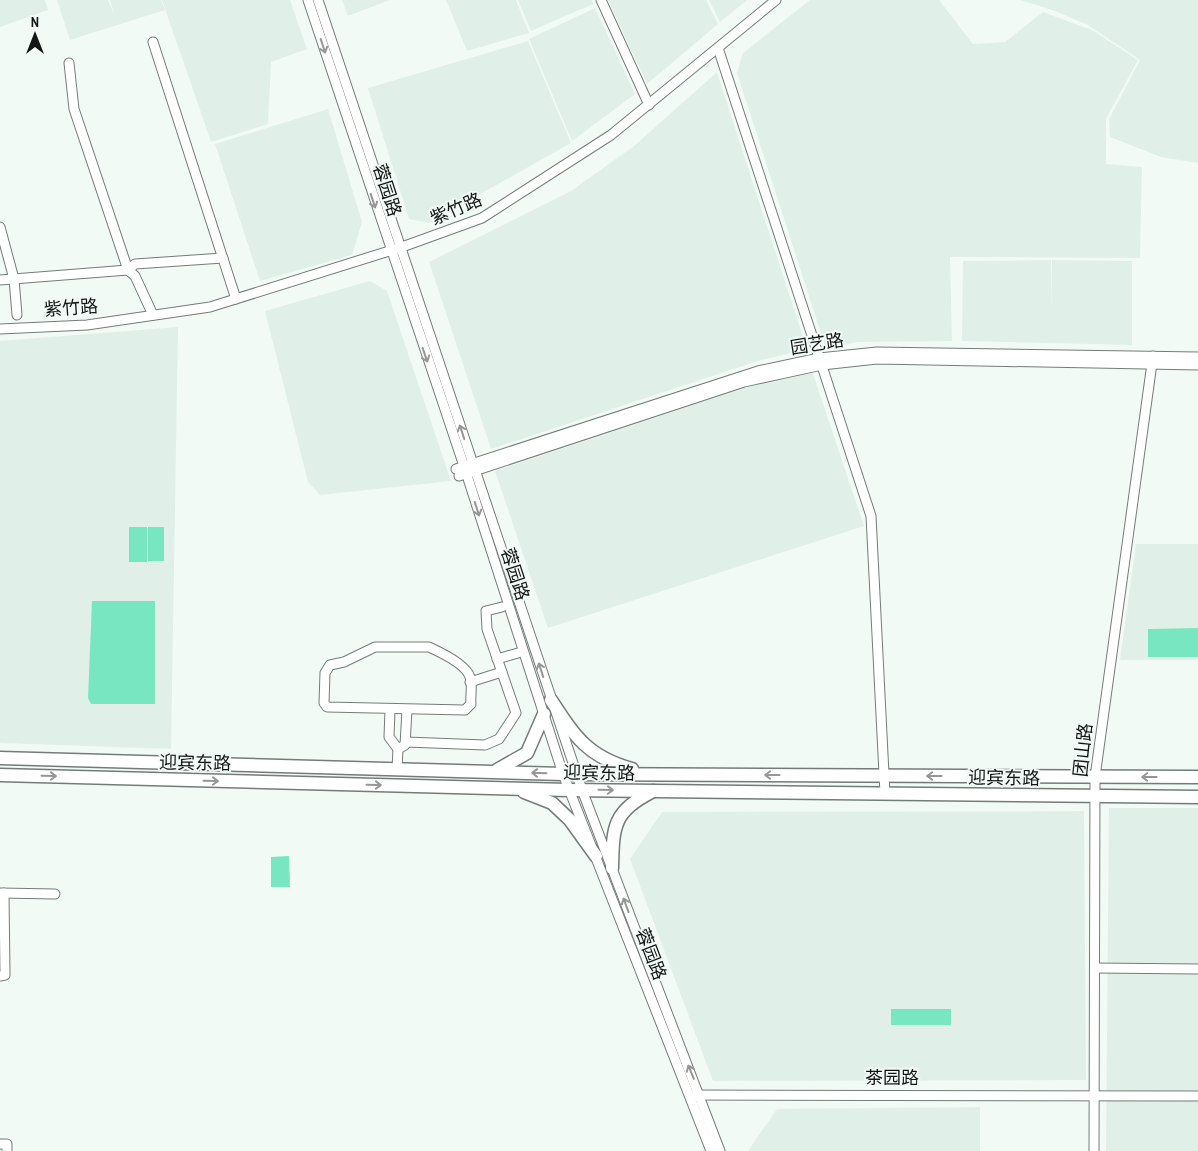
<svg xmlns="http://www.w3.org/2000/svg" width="1198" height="1151" font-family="'Archivo Narrow','Noto Sans SC',sans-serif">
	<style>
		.built { fill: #e0f0e9 }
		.green { fill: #78e7c1 }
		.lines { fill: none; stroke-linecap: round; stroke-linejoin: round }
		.minor-casing { stroke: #747c79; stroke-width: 11 }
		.highway-casing { stroke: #747c79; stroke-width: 15 }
		.minor { stroke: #fff; stroke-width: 9 }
		.highway { stroke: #fff; stroke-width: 12 }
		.oneway { stroke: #959696 }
		.labels { text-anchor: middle; stroke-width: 4; stroke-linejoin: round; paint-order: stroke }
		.street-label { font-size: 18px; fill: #131615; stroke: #f2faf6 }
	</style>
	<rect width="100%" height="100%" fill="#f2faf6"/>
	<g class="built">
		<polygon points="0,0 45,0 48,10 0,27"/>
		<polygon points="57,0 108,0 114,14 110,0 161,0 165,10 70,40"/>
		<polygon points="162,0 290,0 307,49 271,62 268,124 211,142"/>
		<polygon points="342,0 390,0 348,16"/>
		<polygon points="446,0 516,0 529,33 467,51"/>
		<polygon points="518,0 592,0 593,4 531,31"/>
		<polygon points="608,0 706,0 718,24 647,84"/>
		<polygon points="709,0 747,0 720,22"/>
		<polygon points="810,0 939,0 973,44 1005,42 1043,12 1092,30 1138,60 1106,119 1106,164 1142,167 1140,258 950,257 952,341 857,342 826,349 737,73 743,53"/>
		<polygon points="1020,0 1198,0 1198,163 1161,157 1110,137 1109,119 1140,60 1088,25 1055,11"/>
		<polygon points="595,8 635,94 572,141 529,39"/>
		<polygon points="528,41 571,143 429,223 409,219 368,88"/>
		<polygon points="717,72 807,349 758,361 491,449 429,262 571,191 634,146"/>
		<polygon points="328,109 362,222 352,255 260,281 215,144"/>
		<polygon points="1051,260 1052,313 1052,260 1132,261 1132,345 962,341 963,261"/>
		<polygon points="370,281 387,291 451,481 320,495 308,482 265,311"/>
		<polygon points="178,327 171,749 0,743 0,341"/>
		<polygon points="812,371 864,526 548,628 495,471 758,383"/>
		<polygon points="1136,544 1198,544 1198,660 1120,660"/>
		<polygon points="1109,808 1198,808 1198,1151 1106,1151"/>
		<polygon points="1084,811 1086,1080 713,1081 630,859 662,812"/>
		<polygon points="980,1107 980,1151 748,1151 777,1109"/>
	</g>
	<g class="green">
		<rect x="129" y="527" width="18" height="35"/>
		<rect x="148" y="527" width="16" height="34"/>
		<polygon points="92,601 155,601 155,704 91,704 88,698"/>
		<polygon points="1198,628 1198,657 1148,657 1148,629"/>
		<polygon points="289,856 290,887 271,887 271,857"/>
		<rect x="891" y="1009" width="60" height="16"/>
	</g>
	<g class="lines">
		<g class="minor-casing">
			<g id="minor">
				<polyline points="308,0 464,466 563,774 711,1151"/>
				<polyline points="318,0 582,790 720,1151"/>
				<polyline points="601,0 649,105"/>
				<polyline points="153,42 236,299"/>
				<polyline points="718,48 871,516 885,794"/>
				<polyline points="69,63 74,109 128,270 135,276 153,315"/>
				<polyline points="0,227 14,279 17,315"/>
				<polyline points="0,280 128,270 135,264 223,258"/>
				<polyline points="0,329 87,325 210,307 402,247 482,218 611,135 776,0"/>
				<polyline points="456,469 758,371 819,358 877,352 1198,357"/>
				<polyline points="459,476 744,382 822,365 877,359 1198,365"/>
				<path d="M375,647H429C440,652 466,664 470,677C473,684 470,696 471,704L465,710L327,707L324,703L325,673L330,665L344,662Z"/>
				<polyline points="497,659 518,653"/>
				<polyline points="470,682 502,672"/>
				<polyline points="390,710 389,737 398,749 405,745 407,710"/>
				<polyline points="406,742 485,745 499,739 516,713 487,629 486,611 502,607"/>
				<polyline points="397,769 398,749"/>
				<polyline points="0,893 55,894"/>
				<polyline points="1095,968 1198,969"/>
				<polyline points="0,976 5,975 4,893"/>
				<polyline points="695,1095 1198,1096"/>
				<polyline points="0,1144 7,1144 7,1151"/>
				<polyline points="1094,1151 1095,777 1153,356"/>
			</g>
		</g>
		<g class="highway-casing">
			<g id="highway">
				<path d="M551,700C575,737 588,757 632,769"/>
				<polyline points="0,758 563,774 1198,777"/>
				<polyline points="497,770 527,753 544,714"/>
				<polyline points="0,775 569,790 1198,797"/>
				<polyline points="524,792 552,803 570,820 596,856"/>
				<path d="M612,868C613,825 613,812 653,791"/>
			</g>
		</g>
		<use href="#minor" class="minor"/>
		<use href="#highway" class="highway"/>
	</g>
	<defs><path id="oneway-shaft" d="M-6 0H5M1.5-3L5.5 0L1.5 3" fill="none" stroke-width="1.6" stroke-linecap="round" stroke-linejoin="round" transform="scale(1.25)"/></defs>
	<g class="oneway">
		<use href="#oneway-shaft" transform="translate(323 46) rotate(72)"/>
		<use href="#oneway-shaft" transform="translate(373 201) rotate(72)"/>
		<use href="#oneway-shaft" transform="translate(425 355) rotate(71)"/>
		<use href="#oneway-shaft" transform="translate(462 432) rotate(-108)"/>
		<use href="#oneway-shaft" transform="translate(477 509) rotate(72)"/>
		<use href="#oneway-shaft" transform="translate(541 670) rotate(-108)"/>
		<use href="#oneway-shaft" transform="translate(539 773) rotate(-178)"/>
		<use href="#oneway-shaft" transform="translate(772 775) rotate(-180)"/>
		<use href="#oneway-shaft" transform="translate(49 776) rotate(1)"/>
		<use href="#oneway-shaft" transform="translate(934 776) rotate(-180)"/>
		<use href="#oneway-shaft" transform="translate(1149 777) rotate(-180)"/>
		<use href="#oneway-shaft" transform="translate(211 781) rotate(1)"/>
		<use href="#oneway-shaft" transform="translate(374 785) rotate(1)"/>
		<use href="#oneway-shaft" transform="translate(606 790) rotate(1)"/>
		<use href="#oneway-shaft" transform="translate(626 905) rotate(-110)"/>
		<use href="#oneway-shaft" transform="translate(691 1072) rotate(-112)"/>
	</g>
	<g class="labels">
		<g class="street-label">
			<text transform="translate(387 190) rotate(72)" y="6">蓉园路</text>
			<text transform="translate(456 209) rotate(-23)" y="6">紫竹路</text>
			<text transform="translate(71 308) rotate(-4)" y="6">紫竹路</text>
			<text transform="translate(817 344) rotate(-9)" y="6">园艺路</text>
			<text transform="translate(515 574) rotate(72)" y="6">蓉园路</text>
			<text transform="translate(1083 750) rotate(-84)" y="6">团山路</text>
			<text transform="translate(195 763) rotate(1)" y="6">迎宾东路</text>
			<text transform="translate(599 773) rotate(1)" y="6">迎宾东路</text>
			<text transform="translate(1004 778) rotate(1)" y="6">迎宾东路</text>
			<text transform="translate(651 954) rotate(69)" y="6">蓉园路</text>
			<text x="892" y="1084">茶园路</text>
		</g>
	</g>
	<g transform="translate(35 35)" stroke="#f2faf6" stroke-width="4" paint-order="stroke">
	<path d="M0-4L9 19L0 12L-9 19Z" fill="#131615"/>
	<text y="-8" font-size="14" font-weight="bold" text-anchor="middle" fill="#131615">N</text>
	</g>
</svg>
